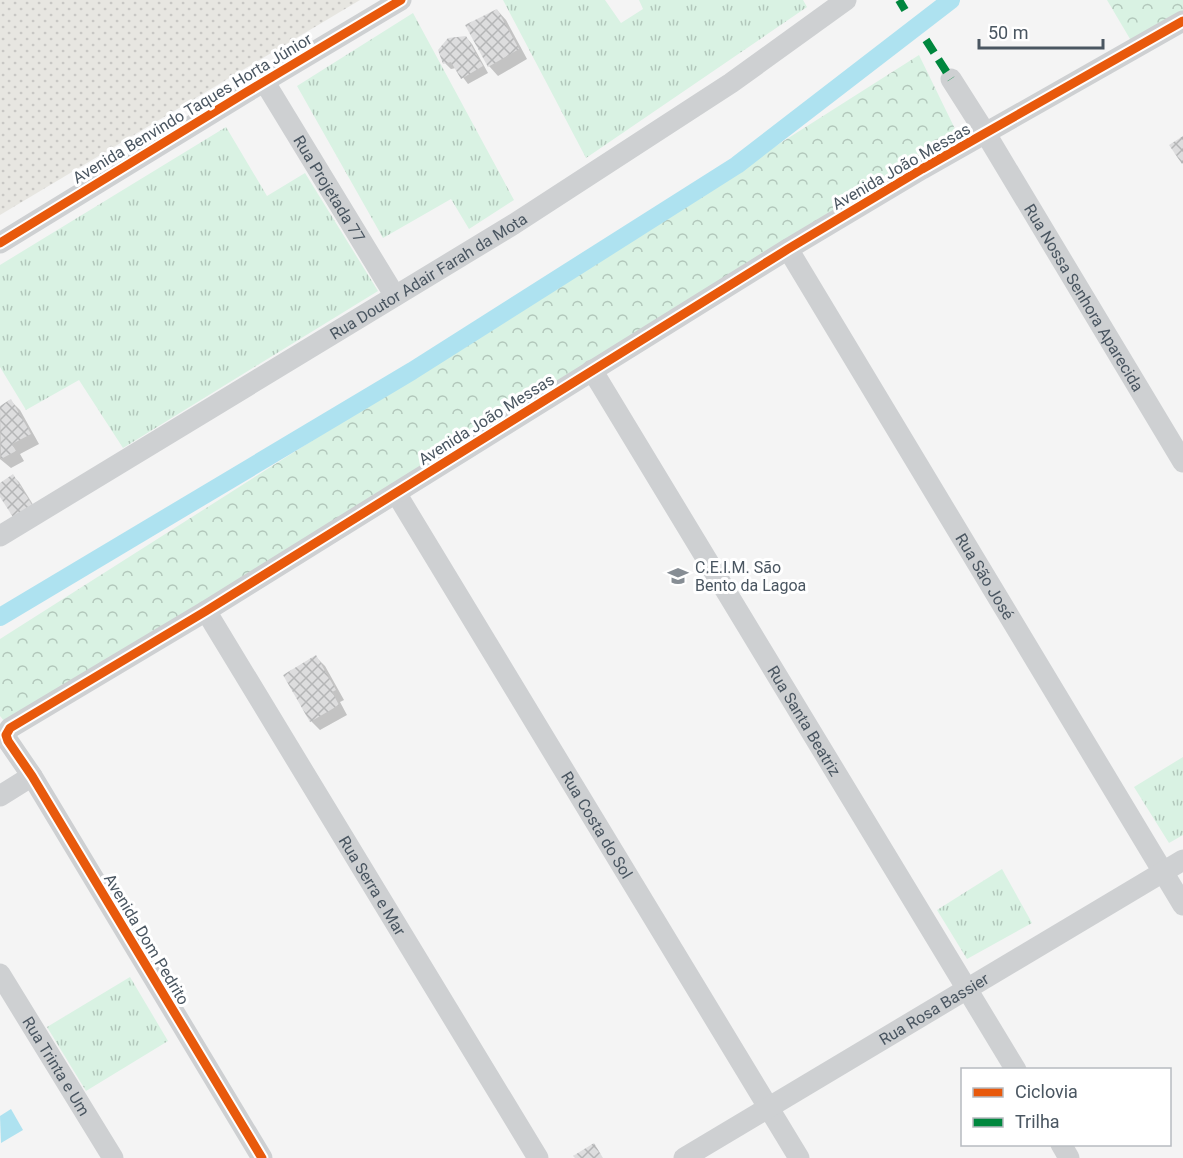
<svg xmlns="http://www.w3.org/2000/svg" width="1183" height="1158" font-family="Roboto,sans-serif">
	<style>
		.grass { fill: url(#grass-tufts) }
		.forest { fill: url(#forest-crowns) }
		.sand { fill: url(#sand-dots) }
		.water { fill: #aee2f0 }
		.shadow { fill: #0003 }
		.lines { fill: none; stroke-linecap: round; stroke-linejoin: round }
		.canal { stroke: #aee2f0; stroke-width: 18 }
		.building { fill: url(#building-cross-hatch) }
		.minor { stroke: #ced0d2; stroke-width: 21 }
		.quiet { stroke: #00873e; stroke-width: 8; stroke-dasharray: 15 8; stroke-linecap: butt }
		.cycleway-casing { stroke: #fff; stroke-width: 13 }
		.cycleway { stroke: #e8590c; stroke-width: 9 }
		.labels { text-anchor: middle; stroke-width: 6; stroke-linejoin: round; paint-order: stroke }
		.street-label { font-size: 16px; fill: #4a5661; stroke: #fff }
		.poi-label { font-size: 16px; fill: #4a5661; stroke: #fff; text-anchor: start }
	</style>
	<defs>
		<pattern id="grass-tufts" width="24" height="20" patternUnits="userSpaceOnUse" patternTransform="scale(1.5)"><rect width="24" height="20" fill="#d9f2e3"/><path d="M3 7l-1-3M5 7V3M7 7l1-3M15 17l-1-3M17 17v-4M19 17l1-3" fill="none" stroke="#b2c7bb"/></pattern>
		<pattern id="forest-crowns" width="20" height="18" patternUnits="userSpaceOnUse" patternTransform="scale(1.5)"><rect width="20" height="18" fill="#d9f2e3"/><path d="M2 6a3 3 0 1 1 6 0M12 15a3 3 0 1 1 6 0" fill="none" stroke="#b2c7bb"/></pattern>
		<pattern id="sand-dots" width="8" height="8" patternUnits="userSpaceOnUse" patternTransform="scale(1.5)"><rect width="8" height="8" fill="#e7e6e1"/><path d="M2 2h.1M6 6h.1" fill="none" stroke="#c8c7c4" stroke-width="1.8" stroke-linecap="round"/></pattern>
		<pattern id="building-cross-hatch" width="8" height="8" patternUnits="userSpaceOnUse" patternTransform="scale(1.5)"><rect width="8" height="8" fill="#ddddde"/><path d="M0 0l8 8M0 8l8-8" fill="none" stroke="#b5b6b7"/></pattern>
	</defs>
	<rect width="100%" height="100%" fill="#f4f4f4"/>
	<g class="grass">
		<polygon points="503,0 605,0 621,23 643,9 639,0 803,0 807,7 586,158"/>
		<polygon points="413,13 514,200 469,229 451,199 383,238 297,86"/>
		<polygon points="226,127 267,196 305,173 378,291 123,448 79,380 26,410 0,367 0,265"/>
		<polygon points="1183,757 1183,835 1169,843 1134,787"/>
		<polygon points="1002,869 1032,923 967,959 937,910"/>
		<polygon points="130,977 168,1041 86,1091 47,1027"/>
	</g>
	<g class="forest">
		<polygon points="1107,0 1183,0 1183,12 1133,44"/>
		<polygon points="919,55 958,135 6,735 10,728 0,716 0,639"/>
	</g>
	<polygon class="sand" points="0,0 360,0 0,215"/>
	<polygon class="water" points="11,1109 23,1130 1,1143 0,1116"/>
	<g class="shadow">
		<polygon points="497,10 506,20 527,59 498,76 489,66 467,26"/>
		<polygon points="466,37 472,44 488,73 468,84 456,68 451,69 445,63"/>
		<polygon points="11,401 20,410 39,444 20,454 24,461 11,468 0,459 0,407"/>
		<polygon points="13,476 19,482 37,511 0,494 0,484"/>
		<polygon points="316,657 325,666 344,700 340,702 347,715 320,730 311,721 285,675"/>
	</g>
	<g class="lines">
		<polyline class="canal" points="0,617 412,371 737,165 951,0"/>
	</g>
	<g class="building">
		<polygon points="497,9 519,49 488,67 465,25"/>
		<polygon points="466,36 483,66 461,79 451,62 443,64 438,50 448,38"/>
		<polygon points="1183,136 1183,163 1182,164 1169,145"/>
		<polygon points="11,399 31,434 12,444 16,451 1,459 0,406"/>
		<polygon points="13,474 32,505 13,517 0,497 0,483"/>
		<polygon points="316,655 336,690 332,692 339,705 310,722 283,675"/>
		<polygon points="594,1143 603,1158 575,1158 573,1156"/>
	</g>
	<g class="lines">
		<g class="minor">
			<path id="s1" d="M951,79L986,134L1183,462"/>
			<path id="s2" d="M264,81L395,296"/>
			<polyline points="0,243 245,93 401,0"/>
			<path id="s3" d="M788,249L1183,905"/>
			<path id="s4" d="M592,370L1016,1070"/>
			<path id="s5" d="M396,493L799,1158"/>
			<path id="s6" d="M0,536L514,224L731,83L846,0"/>
			<path id="s7" d="M206,611L538,1158"/>
			<polyline points="0,796 32,776"/>
			<path id="s8" d="M0,974L113,1158"/>
			<polyline points="1061,1144 1069,1158"/>
			<polyline points="262,1158 32,776 8,741 6,735 10,728 206,611 788,249 922,169 1183,21"/>
			<path id="s9" d="M684,1158L1183,860"/>
		</g>
		<g class="quiet">
			<polyline points="899,0 905,10"/>
			<polyline points="926,40 951,79"/>
		</g>
		<g class="cycleway-casing">
			<g id="cycleway">
				<polyline points="0,243 245,93 401,0"/>
				<polyline points="262,1158 32,776 8,741 6,735 10,728 206,611 788,249 922,169 1183,21"/>
			</g>
		</g>
		<use href="#cycleway" class="cycleway"/>
	</g>
	<defs>
		<g id="school-bare" transform="scale(1.62)"><path d="M0-5L7-2L0 1L-7-2ZM-4 1L0 2.5L4 1V4Q0 6-4 4Z" fill="#868d94" stroke="#fff" stroke-width="2.5" paint-order="stroke"/></g>
	</defs>
	<g fill-rule="evenodd">
		<use href="#school-bare" x="678" y="576"/>
	</g>
	<g class="labels">
		<g class="street-label">
			<text transform="translate(192 108) rotate(-31)" y="6">Avenida Benvindo Taques Horta Júnior</text>
			<text transform="translate(901 166) rotate(-30)" y="6">Avenida João Messas</text>
			<text dy="6" stroke="none"><textPath href="#s2" startOffset="126">Rua Projetada 77</textPath></text>
			<text dy="6" stroke="none"><textPath href="#s6" startOffset="501">Rua Doutor Adair Farah da Mota</textPath></text>
			<text dy="6" stroke="none"><textPath href="#s1" startOffset="256">Rua Nossa Senhora Aparecida</textPath></text>
			<text transform="translate(486 419) rotate(-32)" y="6">Avenida João Messas</text>
			<text dy="6" stroke="none"><textPath href="#s3" startOffset="382">Rua São José</textPath></text>
			<text dy="6" stroke="none"><textPath href="#s4" startOffset="410">Rua Santa Beatriz</textPath></text>
			<text dy="6" stroke="none"><textPath href="#s5" startOffset="388">Rua Costa do Sol</textPath></text>
			<text dy="6" stroke="none"><textPath href="#s7" startOffset="321">Rua Serra e Mar</textPath></text>
			<text transform="translate(147 939) rotate(59)" y="6">Avenida Dom Pedrito</text>
			<text dy="6" stroke="none"><textPath href="#s9" startOffset="291">Rua Rosa Bassier</textPath></text>
			<text dy="6" stroke="none"><textPath href="#s8" startOffset="108">Rua Trinta e Um</textPath></text>
		</g>
		<g class="poi-label">
			<text x="695" y="573">C.E.I.M. São<tspan x="695" dy="18">Bento da Lagoa</tspan></text>
		</g>
	</g>
	<rect x="961" y="1068" width="210" height="78" fill="#ffffff" stroke="#b7bbc0" stroke-width="1.5"/>
	<rect x="973" y="1088" width="30" height="9" fill="#e8590c" stroke="#b7bbc0" stroke-width="1.5"/>
	<text x="1015" y="1098" font-size="18" fill="#4a5661">Ciclovia</text>
	<rect x="973" y="1118" width="30" height="9" fill="#00873e" stroke="#b7bbc0" stroke-width="1.5"/>
	<text x="1015" y="1128" font-size="18" fill="#4a5661">Trilha</text>
	<path d="M979 39v9h124v-9" fill="none" stroke="#4a5661" stroke-width="3"/>
	<text x="988" y="39" font-size="18" fill="#4a5661" stroke="#ffffff" stroke-width="4.5" paint-order="stroke">50 m</text>
</svg>
